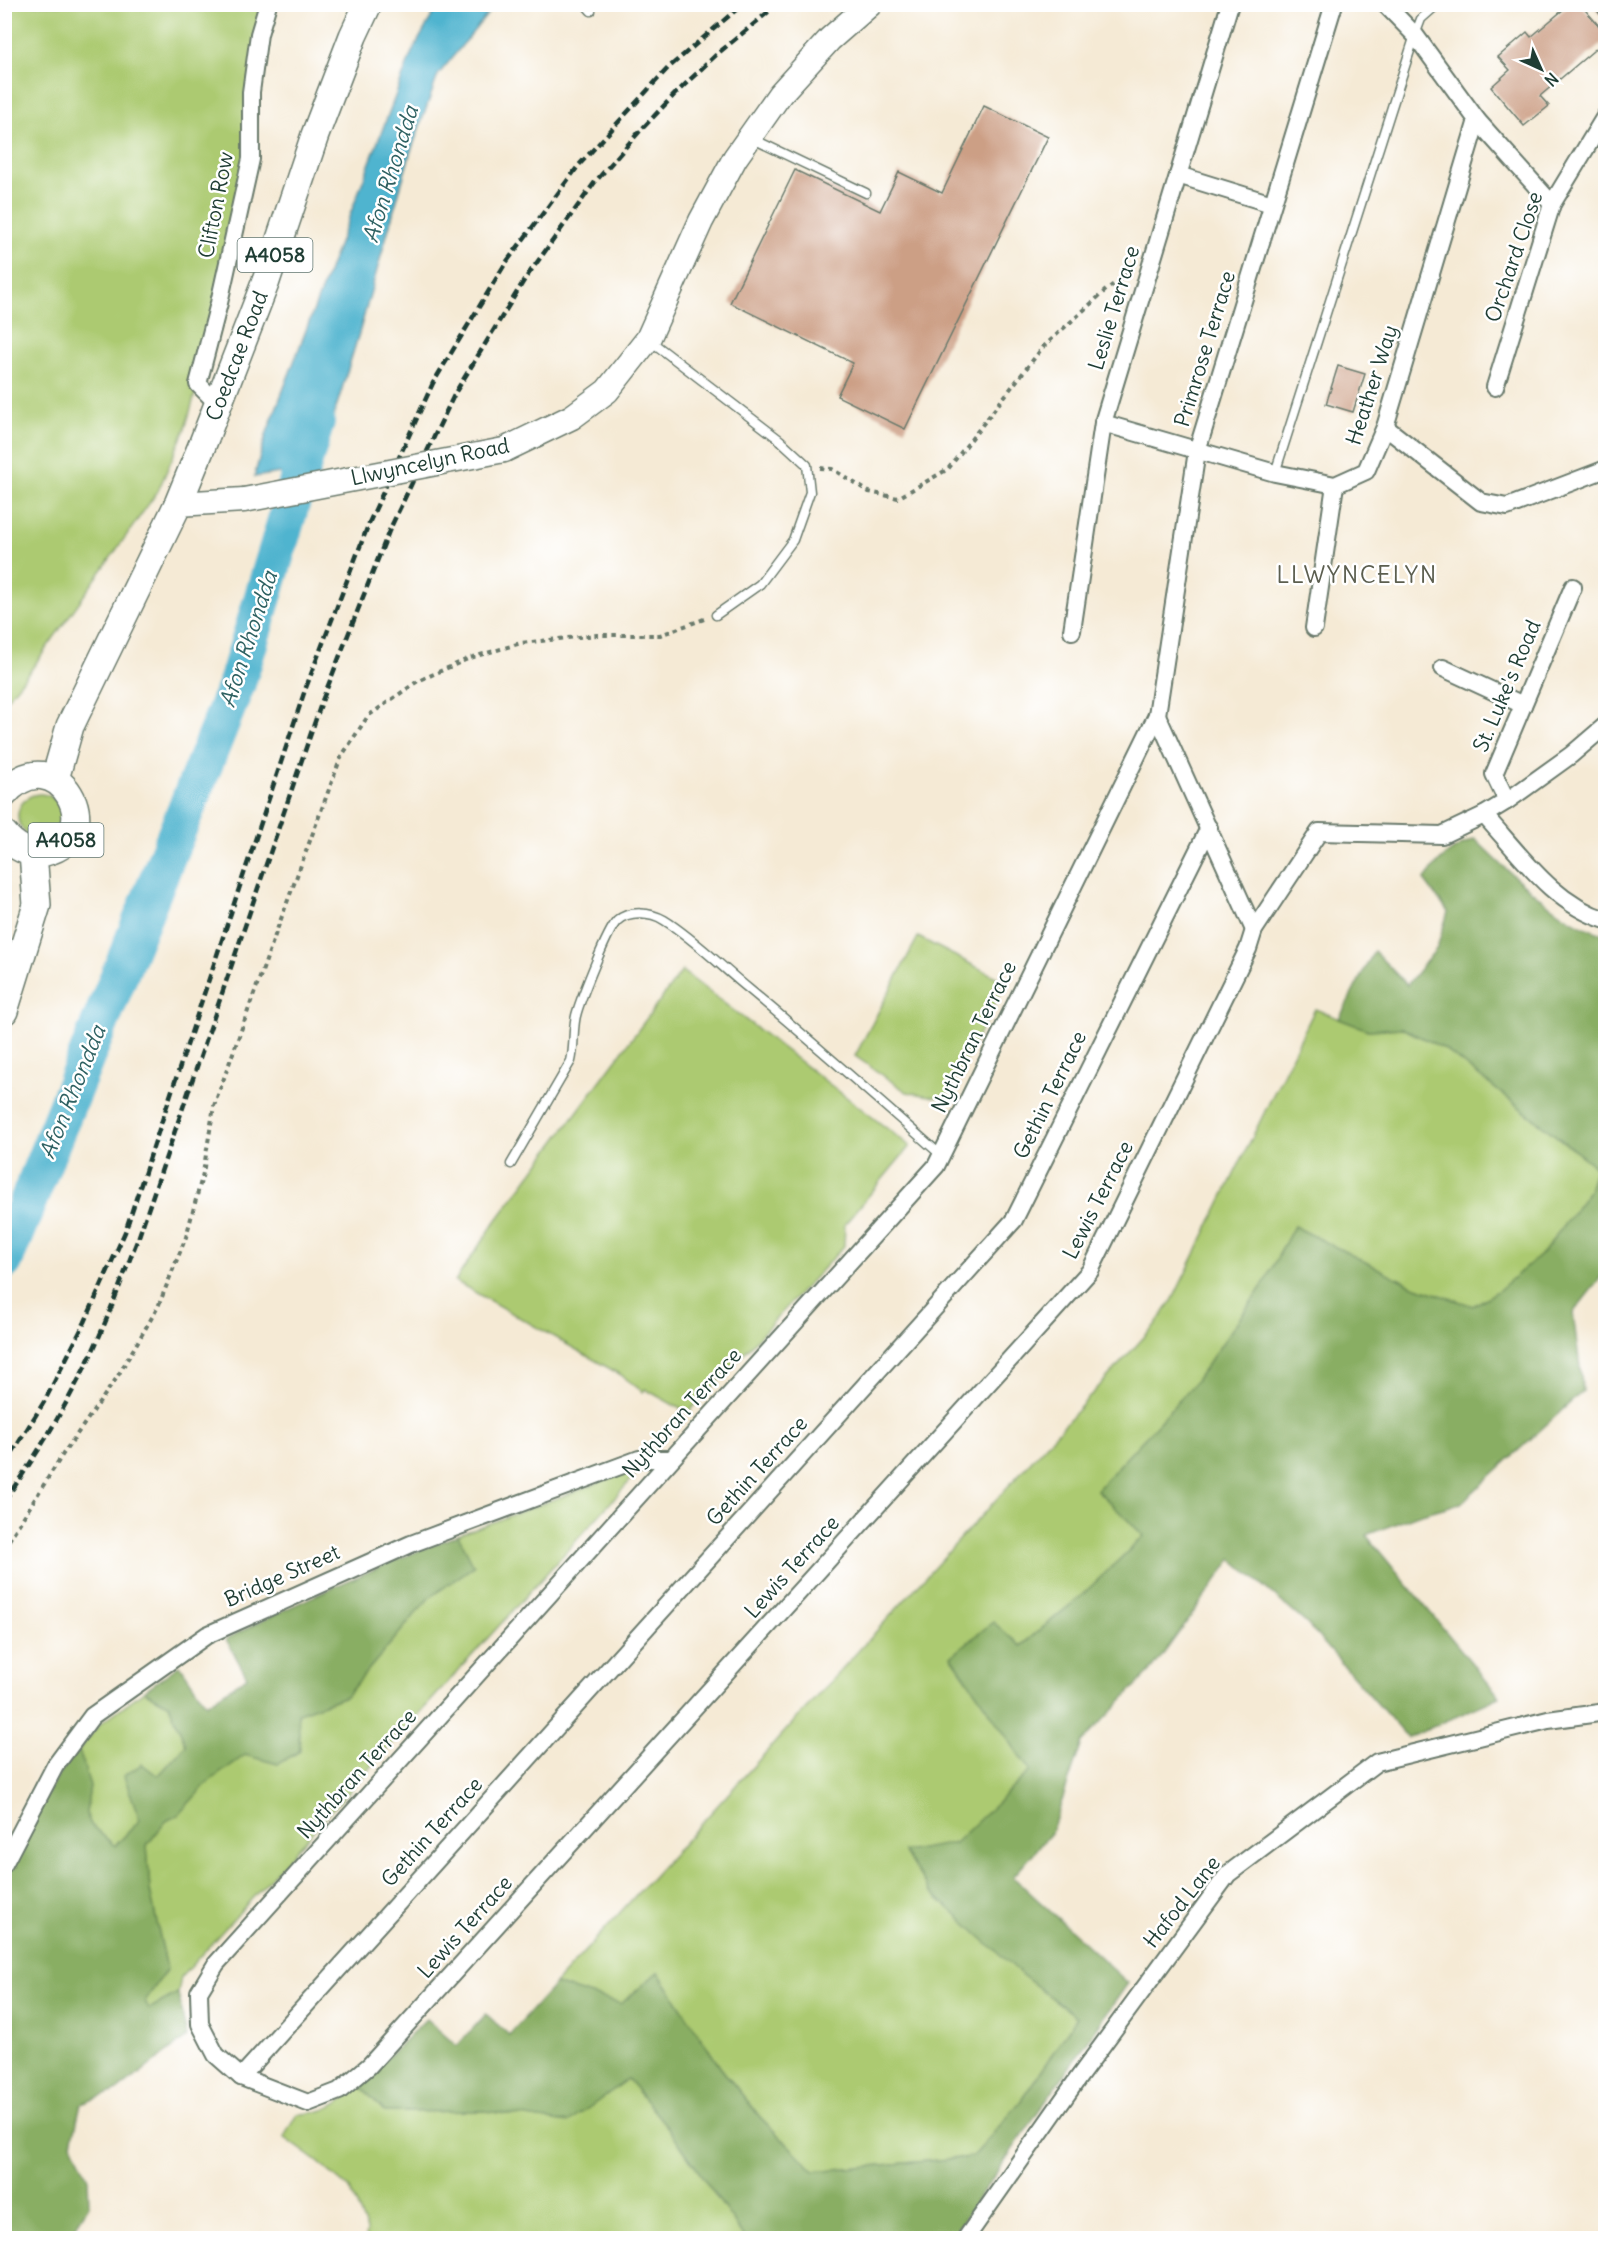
<svg xmlns="http://www.w3.org/2000/svg" width="1610" height="2243" font-family="Delius,sans-serif">
	<style>
		.green { fill: #acca71; stroke: #668452; stroke-width: 1.5 }
		.forest { fill: #89ae63; stroke: #54764c; stroke-width: 1.5 }
		.water { fill: #50b4cf; stroke: #387882; stroke-width: 1.5 }
		.lines { fill: none; stroke-linecap: round; stroke-linejoin: round }
		.river { stroke: #50b4cf; stroke-width: 38 }
		.building { fill: #cc9f85 }
		.service-casing { stroke: #6a7a6c; stroke-width: 11 }
		.minor-casing { stroke: #6a7a6c; stroke-width: 20 }
		.secondary-casing { stroke: #6a7a6c; stroke-width: 27 }
		.primary-casing { stroke: #6a7a6c; stroke-width: 30 }
		.path { stroke: #6a7a6c; stroke-width: 4; stroke-dasharray: 4.5 4.5; stroke-linecap: butt }
		.service { stroke: #fff; stroke-width: 8 }
		.minor { stroke: #fff; stroke-width: 16 }
		.secondary { stroke: #fff; stroke-width: 24 }
		.primary { stroke: #fff; stroke-width: 27 }
		.rail { stroke: #1f3d34; stroke-width: 4.5; stroke-dasharray: 9 4.5; stroke-linecap: butt }
		.secondary-bridge-casing { stroke: #6a7a6c; stroke-width: 27; stroke-linecap: butt }
		.secondary-bridge { stroke: #fff; stroke-width: 24 }
		.labels { text-anchor: middle; stroke-width: 5; stroke-linejoin: round; paint-order: stroke }
		.shield { fill: #fff; stroke: #627771; stroke-width: 1.5 }
		.shield-label { font-size: 20px; font-weight: bold; fill: #1f3d34 }
		.street-label { font-size: 21px; fill: #1f3d34; stroke: #fff }
		.water-label { font-size: 22px; font-style: italic; fill: #2e6162; stroke: #fff }
		.quarter-label { font-size: 24px; letter-spacing: 1.5px; fill: #5c5f50; stroke: #fff }
	</style>
	<rect width="100%" height="100%" fill="#fff"/>
	<filter id="ink" filterUnits="userSpaceOnUse"><feTurbulence type="fractalNoise" baseFrequency=".0167" numOctaves="2"/><feDisplacementMap in="SourceGraphic" scale="12" xChannelSelector="R" yChannelSelector="G"/><feConvolveMatrix kernelMatrix="1 2 1 2 8 2 1 2 1" color-interpolation-filters="sRGB"/></filter>
	<filter id="wash" filterUnits="userSpaceOnUse"><feTurbulence type="fractalNoise" baseFrequency=".008" numOctaves="4" result="noise"/><feDisplacementMap in="SourceGraphic" scale="24" xChannelSelector="R" yChannelSelector="G"/><feGaussianBlur stdDeviation="1.35" result="paint"/><feColorMatrix in="noise" values="0 0 0 0 0 0 0 0 0 0 0 0 0 0 0 0 0 1.4 0 .05"/><feComposite in="paint" operator="in"/></filter>
	<g filter="url(#wash)">
		<rect width="100%" height="100%" fill="#f5ead5"/>
		<g class="green">
			<polygon points="5,5 268,5 251,160 198,384 185,429 158,491 31,670 5,701"/>
			<circle cx="40" cy="816" r="22"/>
			<polygon points="918,937 1006,982 945,1099 907,1092 855,1056"/>
			<polygon points="682,971 910,1146 845,1224 844,1246 688,1413 645,1389 643,1392 621,1375 455,1281 493,1225"/>
			<polygon points="1315,1009 1368,1030 1402,1028 1443,1048 1596,1167 1589,1191 1544,1252 1498,1291 1473,1306 1413,1286 1294,1226 1263,1285 1193,1385 1097,1490 1144,1536 1081,1596 1020,1646 1030,1771 955,1844 904,1852 1026,1978 1077,2017 1020,2102 973,2157 814,2171 760,2117 720,2067 658,1972 621,2004 555,1984 1155,1325 1172,1301"/>
			<polygon points="640,1467 641,1469 181,1977 178,1993 149,2009 145,2001 167,1969 150,1891 147,1845 166,1821 178,1815 208,1782 245,1755 278,1764 298,1713 346,1696 429,1598 474,1566 458,1535"/>
			<polygon points="144,1691 169,1705 186,1745 158,1777 140,1820 115,1846 91,1825 86,1813 90,1786 79,1750 100,1724"/>
			<path d="M628,2079L670,2130L745,2238H366L367,2230L350,2189L318,2162L284,2137L297,2114C325,2114 340,2104 360,2085L385,2112L486,2111L568,2123Z"/>
		</g>
		<g class="forest">
			<path d="M1475,839C1505,869 1565,926 1605,934V1272L1573,1313L1583,1391L1461,1503L1418,1515L1366,1535L1500,1697L1408,1738L1307,1624L1232,1559L1154,1667L1082,1742L1051,1833L1013,1877L1128,1983L951,2238H745L670,2130L628,2079L568,2123L486,2111L385,2112L360,2085L426,2019L457,2046L486,2014L509,2035L555,1984L621,2004L658,1972L720,2067L760,2117L814,2171L973,2157L1020,2102L1077,2017L1026,1978L930,1891L904,1852L955,1843L1030,1771L951,1656L993,1622L1021,1646L1081,1596L1144,1536L1097,1490L1193,1385L1263,1285L1294,1226L1413,1286L1473,1306L1498,1291L1544,1252L1589,1191L1596,1167L1443,1048L1402,1028L1368,1030L1339,1019L1374,951L1407,985L1437,948L1448,912L1424,880C1439,859 1451,849 1475,839Z"/>
			<path d="M458,1535L474,1566L429,1598L346,1696L298,1713L300,1751L278,1764L245,1755L208,1782L178,1815L166,1821L147,1845L150,1891L167,1969L145,2001L149,2009L178,1993L187,2037L118,2090L81,2104L72,2143L88,2179L89,2205L68,2238H5L4,1874L32,1819L59,1774L79,1750L90,1786L86,1813L91,1825L115,1846L140,1820L124,1776L142,1764L158,1776L186,1745L169,1705L144,1691L180,1665L206,1704L247,1677L226,1639C301,1600 379,1566 458,1535Z"/>
		</g>
		<polygon class="water" points="438,5 495,5 438,75 410,154 360,330 318,467 254,477 266,435 412,52"/>
		<g class="lines">
			<polyline class="river" points="4,1261 237,683 316,421"/>
		</g>
		<g id="blocks">
			<g class="building">
				<polygon points="1570,4 1580,4 1606,34 1606,40 1540,96 1549,106 1524,126 1491,87 1510,70 1498,57 1527,32 1531,37"/>
				<polygon points="1592,4 1606,4 1606,22"/>
				<polygon points="984,106 1048,137 905,429 837,396 853,363 730,303 795,170 880,211 899,172 942,193"/>
				<polygon points="1338,366 1365,374 1353,412 1326,404"/>
			</g>
		</g>
	</g>
	<g filter="url(#ink)">
		<use href="#blocks" fill-opacity="0" stroke="#6a7a6c" stroke-width="1.5"/>
		<g class="lines">
			<g class="service-casing">
				<g id="service">
					<polyline points="585,4 591,11"/>
					<polyline points="753,139 866,193"/>
					<polyline points="648,339 780,440 807,465 810,492 793,540 760,584 716,615"/>
					<polyline points="1275,473 1415,35 1421,19 1438,4"/>
					<path d="M511,1164L571,1061C575,1045 572,1027 577,1012C582,996 607,931 617,921C629,910 651,912 664,920C692,937 723,968 749,989C814,1043 877,1099 941,1155"/>
				</g>
			</g>
			<g class="minor-casing">
				<g id="minor">
					<polyline points="1334,4 1197,451 1157,715 936,1166 216,1964 199,1992 200,2024 216,2055 241,2077 308,2103 339,2091 369,2066 1090,1271 1248,949 1254,930 1319,832 1442,835 1484,815 1507,801 1494,774 1573,587"/>
					<polyline points="1385,4 1415,35 1477,120 1552,204"/>
					<polyline points="1178,175 1272,204"/>
					<polyline points="1495,387 1552,204 1606,115"/>
					<polyline points="218,404 198,384 219,303 251,159 251,92 259,34 268,4"/>
					<polyline points="1103,423 1275,473 1335,485 1366,471 1385,427 1477,120"/>
					<polyline points="1385,427 1481,502 1507,507 1606,469"/>
					<polyline points="1314,628 1335,485"/>
					<polyline points="1072,631 1103,423 1230,4"/>
					<polyline points="1443,668 1523,705"/>
					<polyline points="1157,715 1254,930"/>
					<polyline points="1507,801 1571,755 1606,725"/>
					<path d="M1484,815C1520,854 1553,904 1606,920"/>
					<polyline points="4,1864 55,1766 92,1716 207,1635 411,1544 639,1459 670,1459"/>
					<polyline points="241,2077 1014,1220 1209,828"/>
					<polyline points="966,2238 1079,2077 1228,1874 1377,1762 1548,1720 1606,1712"/>
				</g>
			</g>
			<g class="secondary-casing">
				<g id="secondary">
					<polyline points="504,450 572,417 607,391 648,339 701,221 735,158 780,94 830,39 870,4"/>
					<polyline points="178,504 244,500"/>
				</g>
			</g>
			<g class="primary-casing">
				<g id="primary">
					<polyline points="55,779 70,726 178,504 203,443 266,281 315,135 353,36 368,4"/>
					<path d="M4,794C56,734 112,836 45,852C29,855 14,847 4,834"/>
					<polyline points="4,1011 37,905 33,853"/>
				</g>
			</g>
			<g class="path">
				<polyline points="820,468 832,469 869,492 898,498 948,469 1043,347 1106,290 1130,272"/>
				<polyline points="4,1548 63,1454 116,1379 158,1307 186,1237 203,1173 214,1106 278,927 341,757 368,716 418,681 470,658 521,643 597,635 660,635 704,619"/>
			</g>
			<use href="#service" class="service"/>
			<use href="#minor" class="minor"/>
			<use href="#secondary" class="secondary"/>
			<use href="#primary" class="primary"/>
			<g class="rail">
				<polyline points="4,1466 44,1402 85,1322 125,1232 305,690 369,523 433,383 505,264 579,165 668,68 743,4"/>
				<path d="M4,1501C34,1460 60,1416 83,1371C105,1328 121,1281 139,1236L322,701L389,531L455,393L525,279L595,182L639,132L676,93L716,55L778,4"/>
			</g>
			<g class="secondary-bridge-casing">
				<polyline id="secondary-bridge" points="244,500 504,450"/>
			</g>
			<use href="#secondary-bridge" class="secondary-bridge"/>
		</g>
	</g>
	<g class="labels">
		<g class="shield">
			<rect x="237.5" y="238" width="75" height="34" rx="4.5"/>
			<rect x="28.5" y="823" width="75" height="34" rx="4.5"/>
		</g>
		<g class="shield-label">
			<text x="275" y="262">A4058</text>
			<text x="66" y="847">A4058</text>
		</g>
		<g class="street-label">
			<text transform="translate(216 205) rotate(-79)" y="7">Clifton Row</text>
			<text transform="translate(1514 257) rotate(-71)" y="7">Orchard Close</text>
			<text transform="translate(1114 308) rotate(-73)" y="7">Leslie Terrace</text>
			<text transform="translate(1205 349) rotate(-73)" y="7">Primrose Terrace</text>
			<text transform="translate(237 356) rotate(-69)" y="7">Coedcae Road</text>
			<text transform="translate(1372 385) rotate(-72)" y="7">Heather Way</text>
			<text transform="translate(430 462) rotate(-12)" y="7">Llwyncelyn Road</text>
			<text transform="translate(1507 686) rotate(-67)" y="7">St. Luke's Road</text>
			<text transform="translate(974 1037) rotate(-64)" y="7">Nythbran Terrace</text>
			<text transform="translate(1050 1095) rotate(-64)" y="7">Gethin Terrace</text>
			<text transform="translate(1098 1200) rotate(-63)" y="7">Lewis Terrace</text>
			<text transform="translate(682 1413) rotate(-48)" y="7">Nythbran Terrace</text>
			<text transform="translate(757 1471) rotate(-48)" y="7">Gethin Terrace</text>
			<text transform="translate(792 1567) rotate(-48)" y="7">Lewis Terrace</text>
			<text transform="translate(282 1576) rotate(-24)" y="7">Bridge Street</text>
			<text transform="translate(357 1774) rotate(-48)" y="7">Nythbran Terrace</text>
			<text transform="translate(432 1832) rotate(-48)" y="7">Gethin Terrace</text>
			<text transform="translate(1182 1902) rotate(-52)" y="7">Hafod Lane</text>
			<text transform="translate(465 1927) rotate(-48)" y="7">Lewis Terrace</text>
		</g>
		<g class="water-label">
			<text transform="translate(390 174) rotate(-73)" y="8">Afon Rhondda</text>
			<text transform="translate(248 639) rotate(-72)" y="8">Afon Rhondda</text>
			<text transform="translate(72 1092) rotate(-68)" y="8">Afon Rhondda</text>
		</g>
		<g class="quarter-label">
			<text x="1357" y="583">LLWYNCELYN</text>
		</g>
	</g>
	<rect width="1610" height="2243" fill="none" stroke="#fff" stroke-width="24"/>
	<g transform="translate(1541 69) rotate(135)" stroke="#ffffff" stroke-width="4.5" paint-order="stroke">
	<path d="M0-4.5L10 22L0 15L-10 22Z" fill="#1f3d34"/>
	<text y="-9" font-size="16" font-weight="bold" text-anchor="middle" fill="#1f3d34">N</text>
	</g>
</svg>
